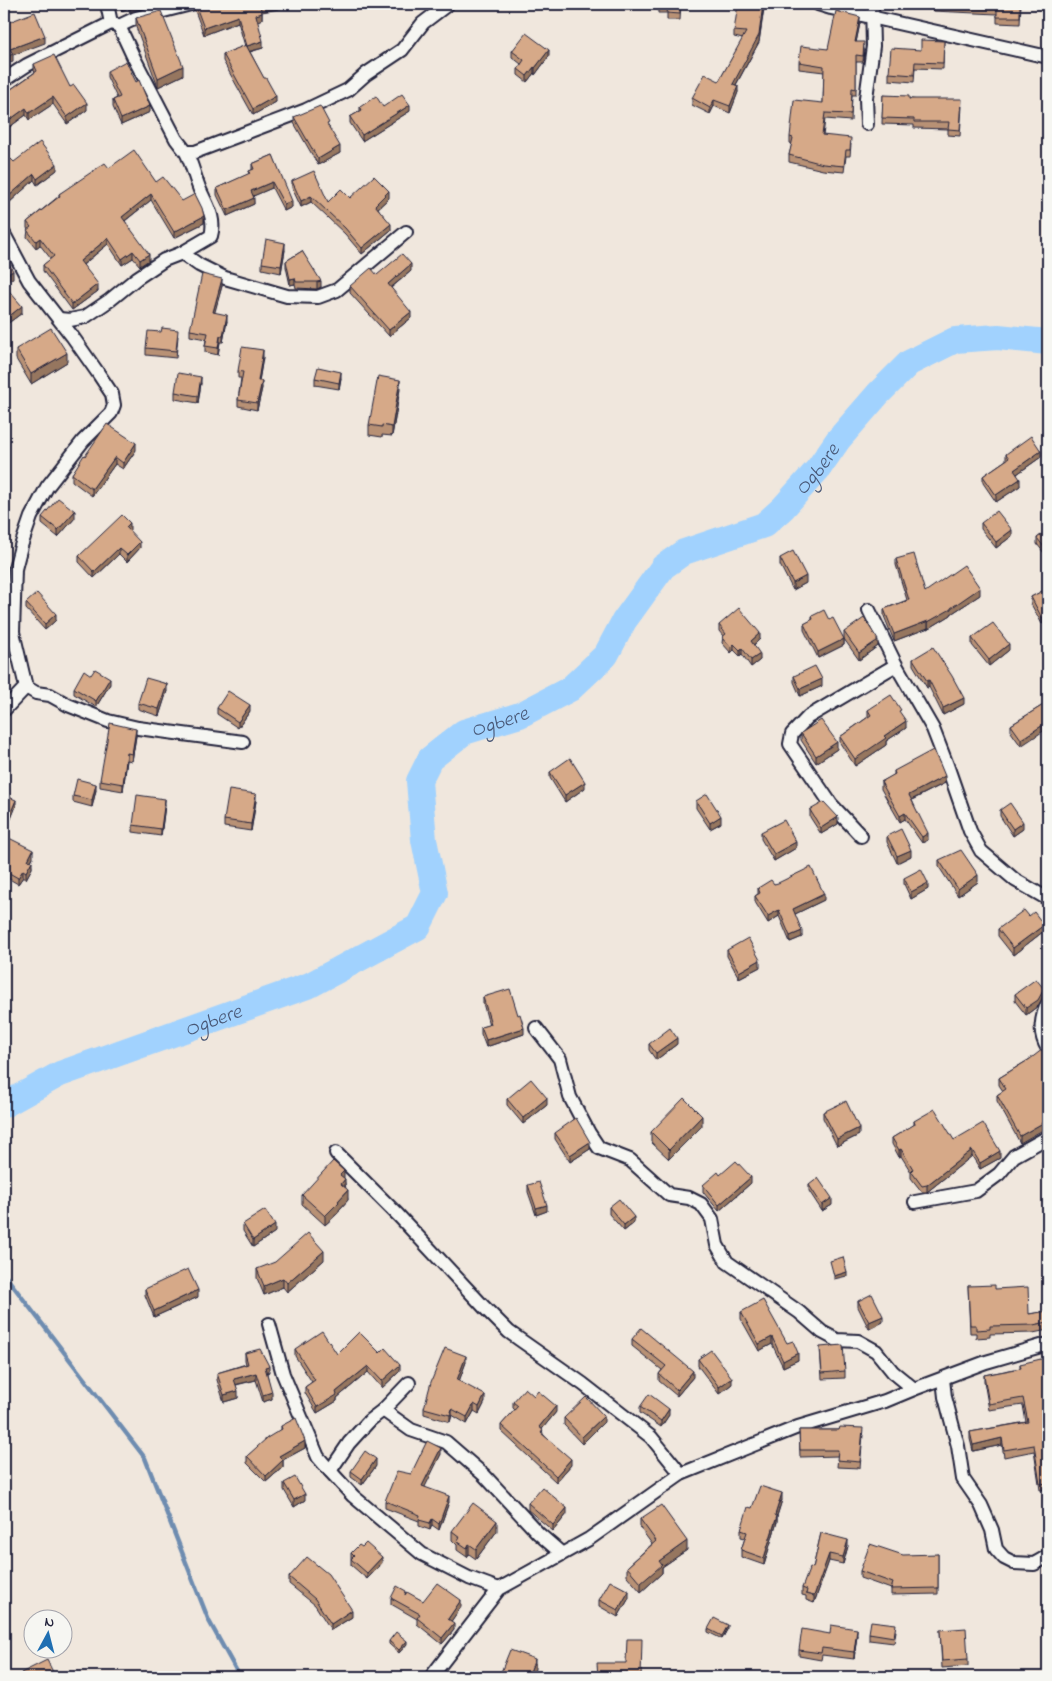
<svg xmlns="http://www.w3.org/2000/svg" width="1052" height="1681" font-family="'Indie Flower',sans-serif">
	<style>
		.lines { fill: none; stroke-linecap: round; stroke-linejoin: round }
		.stream { stroke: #6e8cb0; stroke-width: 4.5 }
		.river { stroke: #a1d2fe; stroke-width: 26 }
		.street-casing { stroke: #22223b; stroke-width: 16 }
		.street { stroke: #f6f6f2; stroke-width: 12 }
		.wall { fill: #b89175; stroke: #22223b }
		.shaded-wall { fill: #96765f; stroke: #22223b }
		.building { fill: #d6a988; stroke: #22223b }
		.labels { text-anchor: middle; stroke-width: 5; stroke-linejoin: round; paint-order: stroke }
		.water-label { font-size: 21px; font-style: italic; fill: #485776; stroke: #f6f6f2 }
	</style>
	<rect width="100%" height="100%" fill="#f0e7dd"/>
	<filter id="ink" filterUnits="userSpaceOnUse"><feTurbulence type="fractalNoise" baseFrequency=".02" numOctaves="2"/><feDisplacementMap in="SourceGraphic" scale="10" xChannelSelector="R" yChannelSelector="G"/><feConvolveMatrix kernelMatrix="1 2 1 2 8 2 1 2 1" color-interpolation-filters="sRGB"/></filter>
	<g filter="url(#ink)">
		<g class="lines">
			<polyline class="stream" points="4,1274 145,1458 209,1621 240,1677"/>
			<path class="river" id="s1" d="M4,1105L60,1074L310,985L418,927L435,893L424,840L419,781L430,759L464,732L520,715L570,689L606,655L624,621L663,567L684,552L764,525L783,508L818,469L838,440L878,394L909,363L955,340L998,337L1048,342"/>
			<g class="street-casing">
				<g id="street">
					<polyline points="107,4 111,23"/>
					<polyline points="818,4 831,8 1048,57"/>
					<polyline points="119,26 136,18 191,4"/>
					<polyline points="4,80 27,65 111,23 119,26 133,56 176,139 186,152 195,152 306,110 348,90 366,74 402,50 423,23 448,4"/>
					<polyline points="867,124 866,98 873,46 872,4"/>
					<polyline points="4,234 29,281 72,336 98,373 112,394 114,405 111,413 83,441 47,487 31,517 21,546 15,569 13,632 26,687 36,693 50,695 68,705 108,721 138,728 243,742"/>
					<polyline points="182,253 199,265 225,278 287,296 318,297 337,290 406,232"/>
					<path d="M59,319L70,320L85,317L110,300L137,278L164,260L182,253L211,236C216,218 207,206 200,190C195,178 192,164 186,152"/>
					<polyline points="869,610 896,665 933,729 947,765 970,831 981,851 1015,880 1048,899"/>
					<polyline points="4,710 26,687"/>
					<polyline points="861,836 831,804 790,744 792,734 808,717 896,665"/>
					<path d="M1048,1002C1041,1018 1038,1033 1048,1049"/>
					<polyline points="536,1028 560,1059 570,1097 589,1133 599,1148 630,1160 669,1195 689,1198 701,1204 712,1219 717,1245 727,1262 799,1312 822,1332 837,1340 858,1341 876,1351 893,1372 914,1389"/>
					<polyline points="336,1153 398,1215 484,1307 509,1332 583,1384 651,1437 681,1474"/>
					<polyline points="915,1202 976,1191 999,1174 1014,1156 1048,1137"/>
					<polyline points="269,1324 283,1374 299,1412 318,1457 330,1471 353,1496 422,1554 469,1578 499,1589"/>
					<polyline points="943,1379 945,1397 958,1446 963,1479 981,1505 992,1530 996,1549 1004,1558 1014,1563 1034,1564 1048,1556"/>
					<polyline points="383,1410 411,1430 446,1442 484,1475 538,1533 561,1553"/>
					<polyline points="330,1471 349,1443 370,1420 383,1410 409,1383"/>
					<polyline points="431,1677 499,1589 589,1539 681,1474 798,1427 885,1401 914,1389 986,1362 1048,1344"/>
				</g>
			</g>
			<use href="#street" class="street"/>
		</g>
		<g class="wall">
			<polygon points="119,4 147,4 147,7 130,12 128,8 122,11"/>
			<polygon points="195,4 290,4 290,7 262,12 262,19 257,21 263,48 250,52 276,102 253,115 223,61 223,54 245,46 238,22 204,35 195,11"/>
			<polygon points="658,4 681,4 680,20 667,20 667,13 658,13"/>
			<polygon points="922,4 1021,4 1020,24 997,23 997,14 933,11 933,7 922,7"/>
			<polygon points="755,6 764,9 759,42 736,85 738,92 730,113 714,106 710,114 692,105 692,98 719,81 743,39 734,37 734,31"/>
			<polygon points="136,18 183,75 158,87 136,27"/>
			<polygon points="860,23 856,42 864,49 863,62 856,62 856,95 852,95 851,121 825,119 823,136 851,144 850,156 846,156 844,172 823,170 789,162 789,155 792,144 790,143 790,137 823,103 824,72 799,69 799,62 828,49"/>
			<polygon points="944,41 943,69 915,68 914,82 889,80 889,73 921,50"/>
			<polygon points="512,51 549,56 535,75 534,73 527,82 518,75 518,69 521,64 512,57"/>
			<polygon points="34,64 70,87 87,110 67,124 53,104 29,120 26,115 4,131 4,94 35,72 34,71"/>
			<polygon points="107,71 150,112 121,125 113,107 113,100 117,98 107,77"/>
			<polygon points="883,95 962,106 960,136 948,135 948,129 914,128 914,125 882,124"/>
			<polygon points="360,107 383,107 410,111 362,141 350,123 350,117 360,111"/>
			<polygon points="294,117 329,127 340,153 318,165 294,123"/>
			<polygon points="273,155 292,207 284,211 272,188 253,196 254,204 227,216 217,195 217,188 249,174 249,171 252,170 252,164"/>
			<polygon points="14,162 57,170 37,185 34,180 9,203 4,197 4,165"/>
			<polygon points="109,168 156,182 182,201 204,223 174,238 151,200 125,221 149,260 140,266 133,258 122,265 108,244 83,265 98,291 72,310 43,271 43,265 51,259 40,245 36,248 27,237 28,230 27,228 27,222 59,196 59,194"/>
			<polygon points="292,181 328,202 350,198 389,198 378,208 391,230 362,254 345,234 311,202 301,207 292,188"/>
			<polygon points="285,250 281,273 262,269 262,263"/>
			<polygon points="302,251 321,287 317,289 296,288 295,284 290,285 286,267 286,261"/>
			<polygon points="411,271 391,288 411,318 389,336 350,293 350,286 377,275"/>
			<polygon points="4,285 22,313 7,324 4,318"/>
			<polygon points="222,286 214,313 227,321 223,342 220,342 218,355 205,352 205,346 206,339 190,336 190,330"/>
			<polygon points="161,332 178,336 176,358 146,355 146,348"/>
			<polygon points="16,349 67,362 31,384 16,359"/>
			<polygon points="263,357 259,381 262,388 257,410 238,406 238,400 241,378 238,378 238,371"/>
			<polygon points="315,378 341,378 339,389 315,385"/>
			<polygon points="201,383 198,403 175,399 175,392"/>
			<polygon points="400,389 392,436 382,435 382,437 369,435 369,425"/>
			<polygon points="136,450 123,469 115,464 92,496 72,481 72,474 85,456"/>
			<polygon points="1006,454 1041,457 1017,474 1020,486 996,502 983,483 983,476 1006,460"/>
			<polygon points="42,517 75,518 58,537 42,524"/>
			<polygon points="981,523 1012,536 996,548 981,529"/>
			<polygon points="130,530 129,531 140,548 127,562 119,554 94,578 79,562 79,556"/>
			<polygon points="1048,530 1048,558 1037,544 1037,538"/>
			<polygon points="780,558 806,583 793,590 780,565"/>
			<polygon points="896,559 925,592 980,595 951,614 951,615 928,629 928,628 894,641 884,616 884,609 907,600 896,565"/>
			<polygon points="1048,588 1042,624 1031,604 1031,597"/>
			<polygon points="26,603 56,620 45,630 26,609"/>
			<polygon points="812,616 829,620 844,639 844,632 878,646 859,660 844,639 844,645 818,658 804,630 804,624 812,620"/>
			<polygon points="719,625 760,639 754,645 760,660 751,667 742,654 740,656 734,650 731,653 722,643 723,636 719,631"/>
			<polygon points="972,638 1009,650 989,666 972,645"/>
			<polygon points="913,659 964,704 943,715 929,687 927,688 913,665"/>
			<polygon points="91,675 110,684 96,707 74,694 74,688"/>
			<polygon points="794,676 822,686 800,696 794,682"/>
			<polygon points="167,691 159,716 138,709 138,703"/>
			<polygon points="1048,702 1021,746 1011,732 1011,725"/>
			<polygon points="217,708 250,711 238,728 217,714"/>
			<polygon points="868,710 901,715 906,728 886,741 886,745 855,766 840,743 840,737 868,717"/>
			<polygon points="801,733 837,749 816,763 801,740"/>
			<polygon points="136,736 132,761 127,760 123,791 100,787 100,780"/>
			<polygon points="894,771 945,783 912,800 928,840 922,843 905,819 900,822 881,789 881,782 894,775"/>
			<polygon points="550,772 585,788 565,802 550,778"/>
			<polygon points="96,790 92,807 73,802 73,796"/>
			<polygon points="4,795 16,806 8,826 4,824"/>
			<polygon points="256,801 251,831 224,827 224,820"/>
			<polygon points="696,801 721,823 710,829 696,808"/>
			<polygon points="165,805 161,836 133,832 133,825"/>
			<polygon points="810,810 838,824 821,834 810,817"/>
			<polygon points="1000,810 1023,829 1013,836 1000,816"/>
			<polygon points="761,832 796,848 774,861 761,839"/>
			<polygon points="887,836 911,856 897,863 887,842"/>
			<polygon points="4,847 33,857 31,861 32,868 26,879 23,877 18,884 4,876"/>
			<polygon points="939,860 978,882 958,896 939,867"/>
			<polygon points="904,878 928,889 911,899 904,884"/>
			<polygon points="774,884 824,900 795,914 802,937 790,942 779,916 768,923 755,902 755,896 758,894 758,888"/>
			<polygon points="1029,916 1044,931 1013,955 998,936 998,929"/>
			<polygon points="727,950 760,967 739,978 727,956"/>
			<polygon points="1015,994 1044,995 1038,1006 1026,1015 1015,1001"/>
			<polygon points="483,997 524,1034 486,1047 481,1034 481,1027 489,1025 483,1003"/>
			<polygon points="649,1044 677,1044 656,1060 649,1050"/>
			<polygon points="1030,1059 1020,1143 997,1101 997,1095 1003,1091 999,1085 999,1078"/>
			<polygon points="507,1099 547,1105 523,1124 507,1105"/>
			<polygon points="823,1112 859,1135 837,1146 823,1118"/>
			<polygon points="914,1121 954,1140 1000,1158 980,1169 972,1156 927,1192 922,1192 911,1178 911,1172 901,1156 899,1157 892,1144 892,1138 914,1125"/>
			<polygon points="702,1126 669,1159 651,1142 651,1132"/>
			<polygon points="555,1133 590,1149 570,1162 555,1139"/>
			<polygon points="720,1175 751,1183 719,1211 703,1192 703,1185"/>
			<polygon points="344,1178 348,1200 339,1210 339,1212 325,1225 302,1204 302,1195"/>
			<polygon points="528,1185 547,1211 536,1215 528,1192"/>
			<polygon points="809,1185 832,1205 822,1211 809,1191"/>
			<polygon points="609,1207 634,1223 624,1231 609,1214"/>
			<polygon points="243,1224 275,1232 253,1247 243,1231"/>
			<polygon points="324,1260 287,1292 283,1287 264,1295 257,1278 257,1269"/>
			<polygon points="968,1286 995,1289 1029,1314 1048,1311 1048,1330 1033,1333 990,1334 990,1337 976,1338 976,1333 970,1333"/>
			<polygon points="145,1289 198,1297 154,1317 145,1295"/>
			<polygon points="858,1301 883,1322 869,1329 858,1307"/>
			<polygon points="741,1312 787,1343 798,1360 783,1367 772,1344 759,1351 741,1319"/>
			<polygon points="632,1339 693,1377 677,1396 659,1381 659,1374 662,1370 632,1346"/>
			<polygon points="820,1347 845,1371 845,1378 822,1379"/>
			<polygon points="295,1349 337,1354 380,1353 400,1371 382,1388 368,1372 337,1398 337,1401 317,1413 305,1393 305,1387 312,1382 295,1356"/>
			<polygon points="245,1353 269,1372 267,1373 272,1399 263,1402 256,1380 236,1385 238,1398 224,1402 217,1380 217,1373 246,1364 245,1360"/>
			<polygon points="698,1359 732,1384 719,1394 698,1366"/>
			<polygon points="466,1362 459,1381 485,1402 479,1414 474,1411 467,1424 452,1415 450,1422 424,1414 424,1408"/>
			<polygon points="1020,1364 1048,1373 1048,1489 1040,1490 1034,1451 1004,1457 1002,1445 973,1451 970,1439 970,1432 1026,1422 1023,1405 989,1410 984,1381 984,1375 1020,1368"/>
			<polygon points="534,1396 556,1412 542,1429 543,1434 571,1465 556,1482 501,1431 501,1425 515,1410 513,1408 513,1402"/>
			<polygon points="640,1407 669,1415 661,1427 640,1413"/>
			<polygon points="564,1418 604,1422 582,1444 564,1425"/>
			<polygon points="281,1426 305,1448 283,1460 283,1467 266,1482 247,1463 247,1456 281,1430"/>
			<polygon points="799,1430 839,1430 863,1435 860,1468 837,1467 838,1456 800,1457"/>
			<polygon points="441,1454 424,1487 449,1502 439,1530 432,1525 430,1530 419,1526 419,1521 385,1508 385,1501 411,1474"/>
			<polygon points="376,1466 362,1485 351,1477 351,1471"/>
			<polygon points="284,1483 305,1500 294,1507 284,1490"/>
			<polygon points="782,1500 777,1516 777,1522 764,1565 741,1557 741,1550 745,1538 741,1537 741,1530 752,1508"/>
			<polygon points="528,1503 567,1514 553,1531 528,1510"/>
			<polygon points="640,1519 687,1550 662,1567 662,1573 641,1592 627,1576 627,1567 652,1544 640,1528"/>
			<polygon points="452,1531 497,1531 476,1559 469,1554 467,1557 457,1550 457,1545 452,1540"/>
			<polygon points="821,1533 848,1546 843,1564 829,1561 814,1603 806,1600 806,1596 802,1595 802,1588 813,1568"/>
			<polygon points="351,1553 382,1563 367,1579 351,1565"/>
			<polygon points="938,1554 938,1594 891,1595 891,1589 860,1578 860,1571"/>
			<polygon points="289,1577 352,1617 331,1630 315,1605 289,1584"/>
			<polygon points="406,1593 423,1601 461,1607 451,1621 454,1630 442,1644 417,1624 417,1619 391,1604 391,1598"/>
			<polygon points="629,1598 618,1617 599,1606 599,1600"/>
			<polygon points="728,1628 722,1639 708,1632 708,1629"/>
			<polygon points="940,1630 968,1659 968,1666 942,1668"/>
			<polygon points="896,1631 894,1643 869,1640 869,1633"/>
			<polygon points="830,1634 857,1635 854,1659 822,1655 821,1660 799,1656 799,1650"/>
			<polygon points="389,1641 407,1644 399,1653 389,1644"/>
		</g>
		<g class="shaded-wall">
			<polygon points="36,4 45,4 36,7"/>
			<polygon points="122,4 128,4 128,8 122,11"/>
			<polygon points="130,4 147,4 147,7 130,12"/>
			<polygon points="764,4 759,42 733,90 733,84"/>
			<polygon points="262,13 262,19 256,22 256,15"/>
			<polygon points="238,16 238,22 204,35 204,28"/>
			<polygon points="860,17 860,23 855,48 855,42"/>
			<polygon points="45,36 45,43 13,55 13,61 4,65 4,58 10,49"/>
			<polygon points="263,41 263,48 247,52 247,46"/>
			<polygon points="549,50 549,56 535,75 535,68"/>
			<polygon points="183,66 183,75 158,87 158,78"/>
			<polygon points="534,67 534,73 527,82 527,76"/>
			<polygon points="738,86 738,92 730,113 730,106"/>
			<polygon points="276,96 276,102 253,115 253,109"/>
			<polygon points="53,97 53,104 29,120 29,113"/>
			<polygon points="714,100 714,106 710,114 710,108"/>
			<polygon points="87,103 87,110 67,124 67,117"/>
			<polygon points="410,105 410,111 362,141 362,135"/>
			<polygon points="150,106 150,112 121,125 121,119"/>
			<polygon points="26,108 26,115 4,131 4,124"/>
			<polygon points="340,146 340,153 318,165 318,159"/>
			<polygon points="57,164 57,170 37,185 37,179"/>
			<polygon points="34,174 34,180 9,203 9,196"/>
			<polygon points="272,182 272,188 251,197 251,191"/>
			<polygon points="389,191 389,198 375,211 375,205"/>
			<polygon points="151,194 151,200 122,223 122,217"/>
			<polygon points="311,196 311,202 301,207 301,201"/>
			<polygon points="254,198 254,204 227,216 227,210"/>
			<polygon points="292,201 292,207 284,211 284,204"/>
			<polygon points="204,216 204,223 174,238 174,232"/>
			<polygon points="391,224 391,230 362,254 362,248"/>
			<polygon points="40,238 40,245 36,248 36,241"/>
			<polygon points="108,238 108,244 80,267 80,261"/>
			<polygon points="285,243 285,250 281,273 281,266"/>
			<polygon points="133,251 133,258 122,265 122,259"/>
			<polygon points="149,254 149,260 140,266 140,260"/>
			<polygon points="411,264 411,271 388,290 388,284"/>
			<polygon points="13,271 13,278 4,283 4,276"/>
			<polygon points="295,278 295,284 290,285 290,279"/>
			<polygon points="222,279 222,286 213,319 213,312"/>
			<polygon points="321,281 321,287 317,289 317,282"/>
			<polygon points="98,284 98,291 72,310 72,304"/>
			<polygon points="22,306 22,313 7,324 7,318"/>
			<polygon points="411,312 411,318 389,336 389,330"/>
			<polygon points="227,315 227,321 223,342 223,336"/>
			<polygon points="220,336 220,342 218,355 218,348"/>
			<polygon points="263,350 263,357 258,387 258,381"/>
			<polygon points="67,353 67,362 31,384 31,374"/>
			<polygon points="341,372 341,378 339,389 339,383"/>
			<polygon points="201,377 201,383 198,403 198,396"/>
			<polygon points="400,380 400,389 392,436 392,427"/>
			<polygon points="262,381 262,388 257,410 257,403"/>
			<polygon points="136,443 136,450 123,469 123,463"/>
			<polygon points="1041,451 1041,457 1014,476 1014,470"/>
			<polygon points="115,457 115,464 92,496 92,489"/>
			<polygon points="1020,479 1020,486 996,502 996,495"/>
			<polygon points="75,511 75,518 58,537 58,530"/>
			<polygon points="6,516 6,523 4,524 4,517"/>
			<polygon points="130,523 130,530 126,534 126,527"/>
			<polygon points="1012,530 1012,536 996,548 996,542"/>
			<polygon points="140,542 140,548 127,562 127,555"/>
			<polygon points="119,548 119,554 94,578 94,572"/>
			<polygon points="806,576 806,583 793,590 793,583"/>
			<polygon points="980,588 980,595 951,614 951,615 928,629 928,622"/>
			<polygon points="56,614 56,620 45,630 45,624"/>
			<polygon points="1048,615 1048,621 1042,624 1042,618"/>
			<polygon points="928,621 928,628 894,641 894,634"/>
			<polygon points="760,633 760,639 751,647 751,641"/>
			<polygon points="844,639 844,645 818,658 818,652"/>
			<polygon points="878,640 878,646 859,660 859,653"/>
			<polygon points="734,644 734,650 731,653 731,647"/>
			<polygon points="1009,644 1009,650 989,666 989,660"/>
			<polygon points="742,648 742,654 740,656 740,650"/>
			<polygon points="760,654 760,660 751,667 751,660"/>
			<polygon points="110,678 110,684 96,707 96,701"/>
			<polygon points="822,679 822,686 800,696 800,689"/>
			<polygon points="929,680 929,687 927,688 927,681"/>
			<polygon points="167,684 167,691 159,716 159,709"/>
			<polygon points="964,698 964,704 943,715 943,708"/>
			<polygon points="250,705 250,711 238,728 238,722"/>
			<polygon points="906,721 906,728 886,741 886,745 855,766 855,759 884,736"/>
			<polygon points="1048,722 1048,728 1021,746 1021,739"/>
			<polygon points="136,729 136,736 132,761 132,754"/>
			<polygon points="837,742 837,749 816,763 816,756"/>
			<polygon points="127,753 127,760 123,791 123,784"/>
			<polygon points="945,776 945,783 909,801 909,795"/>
			<polygon points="585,782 585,788 565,802 565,795"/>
			<polygon points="96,784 96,790 92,807 92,800"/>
			<polygon points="256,794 256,801 251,831 251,824"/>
			<polygon points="165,799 165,805 161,836 161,829"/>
			<polygon points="16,800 16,806 8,826 8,819"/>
			<polygon points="905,813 905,819 900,822 900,816"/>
			<polygon points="721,816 721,823 710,829 710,823"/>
			<polygon points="838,817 838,824 821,834 821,828"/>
			<polygon points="1023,822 1023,829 1013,836 1013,829"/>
			<polygon points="928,833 928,840 922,843 922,837"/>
			<polygon points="796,842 796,848 774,861 774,854"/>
			<polygon points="33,850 33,857 28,866 28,860"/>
			<polygon points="911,850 911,856 897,863 897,856"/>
			<polygon points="32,861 32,868 26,879 26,872"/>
			<polygon points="23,870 23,877 18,884 18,878"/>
			<polygon points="978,875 978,882 958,896 958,889"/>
			<polygon points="928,883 928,889 911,899 911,892"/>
			<polygon points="824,894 824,900 793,915 793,909"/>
			<polygon points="779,910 779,916 768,923 768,916"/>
			<polygon points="1044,925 1044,931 1013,955 1013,948"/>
			<polygon points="802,931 802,937 790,942 790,936"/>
			<polygon points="760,960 760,967 739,978 739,972"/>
			<polygon points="1044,989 1044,995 1038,1006 1026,1015 1026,1008"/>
			<polygon points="524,1028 524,1034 486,1047 486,1040"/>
			<polygon points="677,1038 677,1044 656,1060 656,1053"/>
			<polygon points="547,1098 547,1105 523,1124 523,1118"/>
			<polygon points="702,1116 702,1126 669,1159 669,1150"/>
			<polygon points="1048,1120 1048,1127 1020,1143 1020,1136"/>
			<polygon points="859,1128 859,1135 837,1146 837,1139"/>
			<polygon points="590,1142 590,1149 570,1162 570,1155"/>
			<polygon points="901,1149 901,1156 899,1157 899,1150"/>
			<polygon points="972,1150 972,1156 927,1192 927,1185"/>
			<polygon points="1000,1151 1000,1158 980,1169 980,1163"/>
			<polygon points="344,1171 344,1180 340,1175"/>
			<polygon points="751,1177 751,1183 719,1211 719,1205"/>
			<polygon points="345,1179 345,1189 341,1184"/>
			<polygon points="348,1190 348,1200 339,1210 339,1212 325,1225 325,1216"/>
			<polygon points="832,1198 832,1205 822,1211 822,1205"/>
			<polygon points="547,1205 547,1211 536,1215 536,1208"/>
			<polygon points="634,1217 634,1223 624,1231 624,1225"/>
			<polygon points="275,1225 275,1232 253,1247 253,1240"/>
			<polygon points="324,1251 324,1260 287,1292 287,1283"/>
			<polygon points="847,1272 847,1276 834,1279 834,1276"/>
			<polygon points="283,1278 283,1287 264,1295 264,1286"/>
			<polygon points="198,1290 198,1297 154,1317 154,1311"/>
			<polygon points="883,1316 883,1322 869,1329 869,1322"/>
			<polygon points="772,1337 772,1344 759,1351 759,1344"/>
			<polygon points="798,1353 798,1360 783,1367 783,1361"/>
			<polygon points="466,1356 466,1362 457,1387 457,1380"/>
			<polygon points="400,1365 400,1371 382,1388 382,1381"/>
			<polygon points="269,1366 269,1372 265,1373 265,1367"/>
			<polygon points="368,1366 368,1372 337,1398 337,1401 317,1413 317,1407 336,1392"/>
			<polygon points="693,1371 693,1377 677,1396 677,1390"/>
			<polygon points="256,1373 256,1380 234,1385 234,1379"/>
			<polygon points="732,1378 732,1384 719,1394 719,1387"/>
			<polygon points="238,1391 238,1398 224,1402 224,1395"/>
			<polygon points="272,1392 272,1399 263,1402 263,1395"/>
			<polygon points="485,1395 485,1402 479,1414 479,1407"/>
			<polygon points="474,1404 474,1411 467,1424 467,1417"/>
			<polygon points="556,1406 556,1412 539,1433 539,1427"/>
			<polygon points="452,1409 452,1415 450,1422 450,1415"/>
			<polygon points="669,1409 669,1415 661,1427 661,1421"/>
			<polygon points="604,1416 604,1422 582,1444 582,1437"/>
			<polygon points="1002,1438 1002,1445 973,1451 973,1445"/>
			<polygon points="305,1441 305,1448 279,1462 279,1456"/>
			<polygon points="441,1448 441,1454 422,1493 422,1486"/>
			<polygon points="376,1459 376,1466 362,1485 362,1479"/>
			<polygon points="571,1459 571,1465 556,1482 556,1476"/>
			<polygon points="283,1460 283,1467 266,1482 266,1476"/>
			<polygon points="782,1493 782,1500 775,1522 775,1515"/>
			<polygon points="305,1494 305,1500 294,1507 294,1500"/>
			<polygon points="449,1496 449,1502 439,1530 439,1524"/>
			<polygon points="567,1508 567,1514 553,1531 553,1525"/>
			<polygon points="777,1516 777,1522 764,1565 764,1558"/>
			<polygon points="432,1519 432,1525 430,1530 430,1523"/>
			<polygon points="497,1521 497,1531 476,1559 476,1549"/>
			<polygon points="848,1540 848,1546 843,1564 843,1557"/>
			<polygon points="687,1541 687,1550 662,1567 662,1573 641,1592 641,1583 659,1561"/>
			<polygon points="469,1544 469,1554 467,1557 467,1548"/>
			<polygon points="829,1554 829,1561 814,1603 814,1596"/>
			<polygon points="382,1557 382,1563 367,1579 367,1573"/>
			<polygon points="629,1591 629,1598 618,1617 618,1610"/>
			<polygon points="461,1600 461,1607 448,1626 448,1619"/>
			<polygon points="352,1610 352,1617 331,1630 331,1624"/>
			<polygon points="454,1623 454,1630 442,1644 442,1638"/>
			<polygon points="728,1625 728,1628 722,1639 722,1636"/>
			<polygon points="857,1629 857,1635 854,1659 854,1652"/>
			<polygon points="407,1641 407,1644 399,1653 399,1650"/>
			<polygon points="535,1659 535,1669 532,1677 528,1677"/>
			<polygon points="53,1672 53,1677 42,1677"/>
		</g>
		<g class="building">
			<polygon points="195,4 274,4 260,6 262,13 256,15 263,41 247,46 238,16 204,28"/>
			<polygon points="658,4 680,4 680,14 667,13 668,7 658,6"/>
			<polygon points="738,4 755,4 754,6 761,7 763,4 759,35 733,84 738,86 730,106 714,100 710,108 692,98 705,74 719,81 746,32 734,31"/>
			<polygon points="933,4 1020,4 1020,17 997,17 997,8 933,5"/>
			<polygon points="161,11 183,66 158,78 136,18"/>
			<polygon points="836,11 860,17 855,42 864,42 863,56 856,55 856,89 852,88 851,114 825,113 822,135 851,138 850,150 846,150 844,166 823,164 789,155 793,138 790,137 794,100 823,103 824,66 799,62 801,46 828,49"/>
			<polygon points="35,12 45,36 10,49 13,54 4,58 4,24"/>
			<polygon points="526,33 549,50 535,68 534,67 527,76 518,69 524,60 512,51"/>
			<polygon points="921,40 944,41 943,63 915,62 914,75 889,73 891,48 921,50"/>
			<polygon points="246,45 264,78 266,78 276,96 253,109 223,54"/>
			<polygon points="54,55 70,87 74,85 87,103 67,117 53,97 29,113 26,108 4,124 4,94 37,71 34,64"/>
			<polygon points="126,61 136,82 139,80 150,106 121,119 113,100 120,97 107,71"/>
			<polygon points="402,94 410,105 362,135 350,117 362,110 360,107 376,96 383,107"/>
			<polygon points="883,95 909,96 909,99 962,99 960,130 948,129 949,122 914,122 914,119 882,118"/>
			<polygon points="320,106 329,123 327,124 340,146 318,159 294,117"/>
			<polygon points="40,142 57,164 37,179 34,174 9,196 4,191 4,165 11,159 14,162"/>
			<polygon points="134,150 156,182 163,177 182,201 195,194 202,208 204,216 174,232 151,194 122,217 149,254 140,260 133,251 122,259 108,238 80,261 98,284 72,304 43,265 54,256 40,238 36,241 27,230 31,227 27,222 60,196 59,194 105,163 109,168"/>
			<polygon points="273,155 292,201 284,204 272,182 251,191 254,198 227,210 217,188 250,173 249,171 254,169 252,164"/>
			<polygon points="314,171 328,202 341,189 350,198 374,176 389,191 375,205 391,224 362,248 345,228 311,196 301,201 292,181"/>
			<polygon points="266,239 285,243 281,266 262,263"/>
			<polygon points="302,251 321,281 317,282 296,282 295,278 290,279 286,261"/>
			<polygon points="4,254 13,271 4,276"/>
			<polygon points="402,254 411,264 388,284 411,312 389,330 350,286 371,268 377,275"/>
			<polygon points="202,274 222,279 213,312 227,315 223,336 220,336 218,348 205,346 208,333 190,330"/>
			<polygon points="4,285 22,306 7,318 4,312"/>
			<polygon points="51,328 67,353 31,374 16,349"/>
			<polygon points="162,328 178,330 176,351 146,348 148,331 161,332"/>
			<polygon points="242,347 263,350 258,381 262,381 257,403 238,400 243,372 238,371"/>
			<polygon points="318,367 341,372 339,383 315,378"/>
			<polygon points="178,373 201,377 198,396 175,392"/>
			<polygon points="378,376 400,380 392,427 382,425 382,427 369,425"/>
			<polygon points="107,424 136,443 123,463 115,457 92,489 72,474 84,455 85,456"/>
			<polygon points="1031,436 1041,451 1014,470 1020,479 996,495 983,476 1009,458 1006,454"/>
			<polygon points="58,498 75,511 58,530 42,517"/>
			<polygon points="4,510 6,516 4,517"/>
			<polygon points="997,511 1012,530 996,542 981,523"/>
			<polygon points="122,515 130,523 126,527 140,542 127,555 119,548 94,572 79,556"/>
			<polygon points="1048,530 1048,552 1037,538"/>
			<polygon points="793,551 806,576 793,583 780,558"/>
			<polygon points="914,554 925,592 964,565 980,588 951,608 951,609 928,622 928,621 894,634 884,609 909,600 896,559"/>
			<polygon points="1048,588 1048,615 1042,618 1031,597"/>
			<polygon points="37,593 56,614 45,624 26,603"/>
			<polygon points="739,608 760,633 751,641 760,654 751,660 742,648 740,650 734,644 731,647 722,637 726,634 719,625"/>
			<polygon points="824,610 829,620 833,618 844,639 818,652 804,624 813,619 812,616"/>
			<polygon points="864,618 878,640 859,653 844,632"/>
			<polygon points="993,623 1009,644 989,660 972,638"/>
			<polygon points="933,647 952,676 964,698 943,708 929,680 927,681 913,659"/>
			<polygon points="815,666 822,679 800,689 794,676"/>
			<polygon points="95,669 110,678 96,701 74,688 84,670 91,675"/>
			<polygon points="146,678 167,684 159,709 138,703"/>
			<polygon points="228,691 250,705 238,722 217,708"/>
			<polygon points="891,695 901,710 899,711 906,721 884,736 886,738 855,759 840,737 871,715 868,710"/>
			<polygon points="1048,702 1048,722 1021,739 1011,725"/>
			<polygon points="821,720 837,742 816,756 801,733"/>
			<polygon points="110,723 136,729 132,754 127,753 123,784 100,780"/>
			<polygon points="933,750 940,764 945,776 909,795 928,833 922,837 905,813 900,816 881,782 895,774 894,771"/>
			<polygon points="570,758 585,782 565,795 550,772"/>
			<polygon points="77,779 96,784 92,800 73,796"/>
			<polygon points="229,790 256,794 251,824 224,820"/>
			<polygon points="707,794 721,816 710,823 696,801"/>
			<polygon points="4,795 16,800 8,819 4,817"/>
			<polygon points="137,795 165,799 161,829 133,825"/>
			<polygon points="824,802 838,817 821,828 810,810"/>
			<polygon points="1010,803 1023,822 1013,829 1000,810"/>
			<polygon points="784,820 796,842 774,854 761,832"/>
			<polygon points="901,829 911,850 897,856 887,836"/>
			<polygon points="9,838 33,850 28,860 32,861 26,872 23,870 18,878 4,870 4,847"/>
			<polygon points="961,850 978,875 958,889 939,860"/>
			<polygon points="811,867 824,894 793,909 802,931 790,936 779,910 768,916 755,896 760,893 758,888 771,880 774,884 778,883"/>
			<polygon points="921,869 928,883 911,892 904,878"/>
			<polygon points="1024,910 1029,916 1034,912 1044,925 1013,948 998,929"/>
			<polygon points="748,938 760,960 739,972 727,950"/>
			<polygon points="1036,979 1044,989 1038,1000 1026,1008 1015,994"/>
			<polygon points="510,989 518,1015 520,1014 524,1028 486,1040 481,1027 491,1024 483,997"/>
			<polygon points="670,1028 677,1038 656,1053 649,1044"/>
			<polygon points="1043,1049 1048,1050 1048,1120 1020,1136 997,1095 1006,1089 999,1078 1030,1059"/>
			<polygon points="531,1079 547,1098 523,1118 507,1099"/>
			<polygon points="684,1098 702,1116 669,1150 651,1132"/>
			<polygon points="846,1101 859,1128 837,1139 823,1112"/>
			<polygon points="935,1109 954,1140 983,1123 1000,1151 980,1163 972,1150 927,1185 922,1186 911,1171 913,1169 901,1149 899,1150 892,1138 915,1124 914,1121"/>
			<polygon points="576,1118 590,1142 570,1155 555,1133"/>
			<polygon points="333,1161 344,1171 340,1175 345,1179 341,1184 348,1190 338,1201 339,1202 325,1216 302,1195"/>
			<polygon points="736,1161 751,1177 719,1205 703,1185 718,1172 720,1175"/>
			<polygon points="818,1178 832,1198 822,1205 809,1185"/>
			<polygon points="539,1182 547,1205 536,1208 528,1185"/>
			<polygon points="619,1199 634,1217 624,1225 609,1207"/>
			<polygon points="265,1210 275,1225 253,1240 243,1224"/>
			<polygon points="308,1233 324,1251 287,1283 283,1278 264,1286 257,1269 275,1262"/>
			<polygon points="843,1257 847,1272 834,1276 830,1261"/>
			<polygon points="188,1269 198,1290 154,1311 145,1289"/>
			<polygon points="995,1285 995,1289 1028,1287 1029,1314 1048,1311 1048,1322 1033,1325 990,1326 990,1329 976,1330 976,1325 970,1325 968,1286"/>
			<polygon points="872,1294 883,1316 869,1322 858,1301"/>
			<polygon points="763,1300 787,1343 793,1341 798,1353 783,1361 772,1337 759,1344 741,1312"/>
			<polygon points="641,1328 693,1371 677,1390 659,1374 666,1366 632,1339"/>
			<polygon points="322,1331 337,1354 359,1332 380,1353 385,1348 400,1365 382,1381 368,1366 336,1392 337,1395 317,1407 305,1387 315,1380 295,1349"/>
			<polygon points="843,1345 845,1371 822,1373 820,1347"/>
			<polygon points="445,1348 466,1356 457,1380 485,1395 479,1407 474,1404 467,1417 452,1409 450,1415 424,1408 431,1382"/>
			<polygon points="260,1349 269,1366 265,1367 272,1392 263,1395 256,1373 234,1379 238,1391 224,1395 217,1373 248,1364 245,1353"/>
			<polygon points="711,1350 732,1378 719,1387 698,1359"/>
			<polygon points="1045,1358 1048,1373 1048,1483 1040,1484 1034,1445 1004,1450 1002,1438 973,1445 970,1432 1028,1422 1023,1398 989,1404 984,1375 1021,1368 1020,1364"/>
			<polygon points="525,1388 534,1396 538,1391 556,1406 539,1427 543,1430 541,1433 571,1459 556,1476 501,1425 518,1406 513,1402"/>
			<polygon points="649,1394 669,1409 661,1421 640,1407"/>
			<polygon points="586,1397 604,1416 582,1437 564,1418"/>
			<polygon points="296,1418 305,1441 279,1456 283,1460 266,1476 247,1456 267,1438 282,1429 281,1426"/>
			<polygon points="840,1427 863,1428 860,1462 837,1460 838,1450 800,1450 799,1430 839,1430"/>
			<polygon points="427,1441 441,1448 422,1486 449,1496 439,1524 432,1519 430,1523 419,1520 420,1515 385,1501 397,1471 411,1474"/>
			<polygon points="365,1451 376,1459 362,1479 351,1471"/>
			<polygon points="295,1477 305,1494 294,1500 284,1483"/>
			<polygon points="760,1486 782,1493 775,1515 777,1516 764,1558 741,1550 747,1532 741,1530 748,1507 752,1508"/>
			<polygon points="542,1487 567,1508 553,1525 528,1503"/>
			<polygon points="473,1503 497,1521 476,1549 469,1544 467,1548 457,1541 460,1537 452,1531"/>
			<polygon points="661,1505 687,1541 659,1561 662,1565 641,1583 627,1567 656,1541 640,1519"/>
			<polygon points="821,1533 848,1540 843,1557 829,1554 814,1596 806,1594 807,1590 802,1588 810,1567 813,1568"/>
			<polygon points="366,1543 382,1557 367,1573 351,1559 354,1556 351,1553 359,1545 362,1547"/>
			<polygon points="870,1544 903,1555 938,1554 938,1588 891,1589 893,1583 860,1571"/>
			<polygon points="307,1557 328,1574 352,1610 331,1624 315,1599 289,1577"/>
			<polygon points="610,1581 629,1591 618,1610 599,1600"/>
			<polygon points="437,1583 461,1600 448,1619 454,1623 442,1638 417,1618 420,1614 391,1598 397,1586 406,1591 405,1595 407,1592 423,1601"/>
			<polygon points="714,1618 728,1625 722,1636 708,1629"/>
			<polygon points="871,1621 896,1624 894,1637 869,1633"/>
			<polygon points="831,1625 857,1629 854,1652 822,1648 821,1653 799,1650 802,1629 830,1634"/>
			<polygon points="966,1628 968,1659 942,1661 940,1630"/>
			<polygon points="396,1632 407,1641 399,1650 389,1641"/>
			<polygon points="627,1639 642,1639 641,1677 598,1677 597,1663 626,1663"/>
			<polygon points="510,1650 535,1659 528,1677 499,1677"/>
			<polygon points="47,1660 53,1672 42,1677 23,1677 21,1673"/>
		</g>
	</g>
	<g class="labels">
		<g class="water-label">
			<text dy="7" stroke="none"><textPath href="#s1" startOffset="1128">Ogbere</textPath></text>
			<text dy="7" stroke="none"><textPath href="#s1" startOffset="708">Ogbere</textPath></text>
			<text dy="7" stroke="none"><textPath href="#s1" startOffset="226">Ogbere</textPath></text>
		</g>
	</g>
	<rect width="1052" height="1681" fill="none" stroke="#f6f6f2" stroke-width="20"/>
	<rect x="10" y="10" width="1032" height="1661" fill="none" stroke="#22223b" stroke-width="2" filter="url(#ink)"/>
	<g transform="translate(48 1634) rotate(7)"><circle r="24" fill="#f6f6f2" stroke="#a1a1a9"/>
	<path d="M0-4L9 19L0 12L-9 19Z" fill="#1f6fb2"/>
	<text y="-8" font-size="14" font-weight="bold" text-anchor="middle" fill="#22223b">N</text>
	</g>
</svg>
